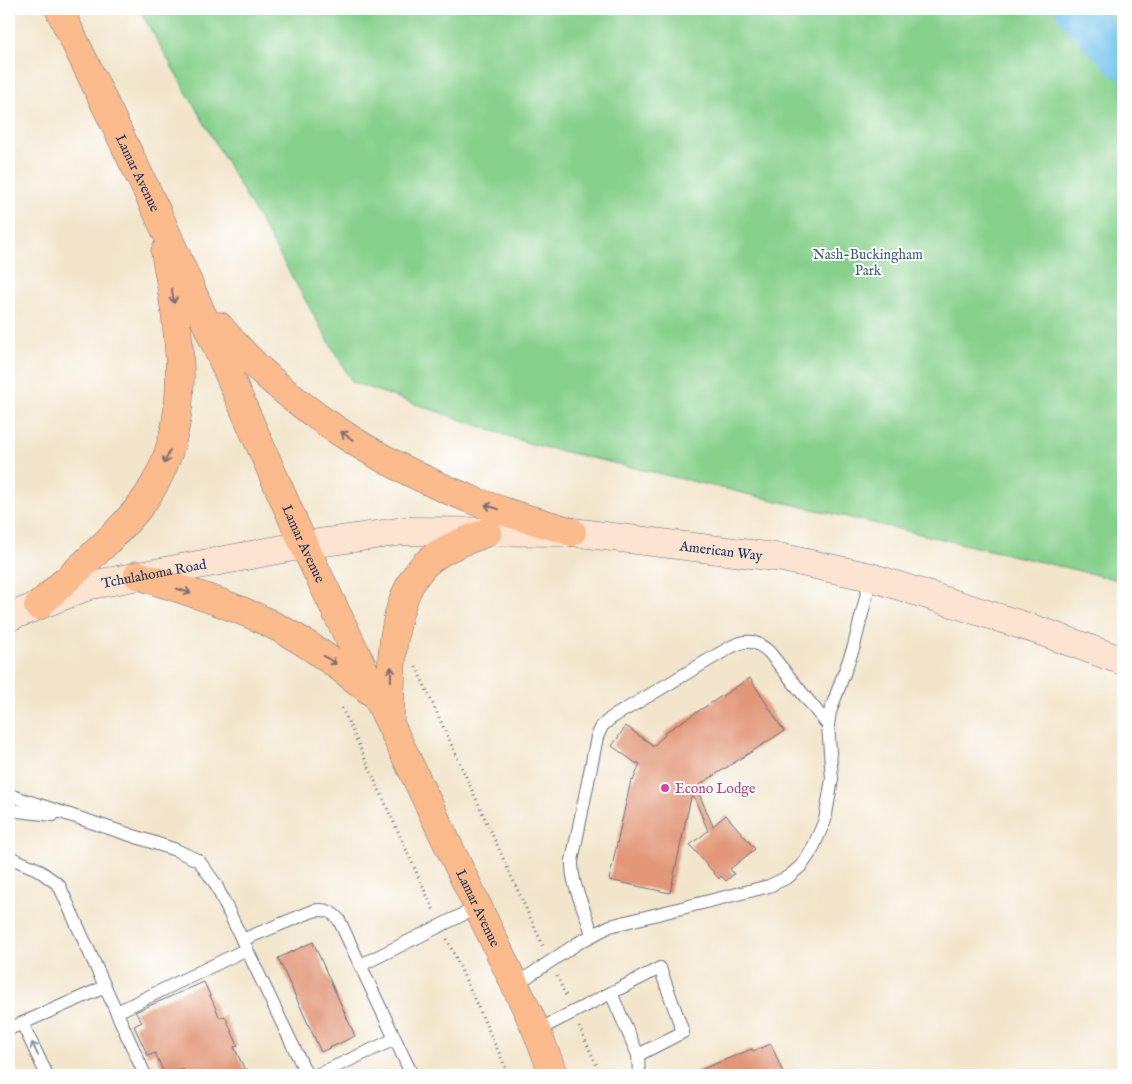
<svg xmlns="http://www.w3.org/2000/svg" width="1132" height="1084" font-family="'IM FELL English',serif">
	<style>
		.green { fill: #87d08c; stroke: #518075 }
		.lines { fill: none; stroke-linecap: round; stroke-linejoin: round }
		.river { stroke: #6fc2eb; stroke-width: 39 }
		.building { fill: #e29778 }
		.service-casing { stroke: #666f84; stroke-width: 14 }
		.secondary-casing { stroke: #666f84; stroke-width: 29 }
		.trunk-casing { stroke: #666f84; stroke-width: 29 }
		.path { stroke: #666f84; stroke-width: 3; stroke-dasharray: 1 4; stroke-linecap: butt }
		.service { stroke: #fff; stroke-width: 12 }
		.secondary { stroke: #fde4d1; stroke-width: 28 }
		.trunk { stroke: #fbbb8d; stroke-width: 28 }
		.oneway { stroke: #806e73 }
		.oneway2 { stroke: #8d97ae }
		.hotel-dot { fill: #d1479c; stroke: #fff; stroke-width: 2 }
		.labels { text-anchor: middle; stroke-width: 4; stroke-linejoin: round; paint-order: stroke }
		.street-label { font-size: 14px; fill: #1b2f5e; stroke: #fff }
		.park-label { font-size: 14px; fill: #3b5f6c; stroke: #fff }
		.hotel-label { font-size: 14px; fill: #b23c85; stroke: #fff; text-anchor: start }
	</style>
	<rect width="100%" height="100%" fill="#fff"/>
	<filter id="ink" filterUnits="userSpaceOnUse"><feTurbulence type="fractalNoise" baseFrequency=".02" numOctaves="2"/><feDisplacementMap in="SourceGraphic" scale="10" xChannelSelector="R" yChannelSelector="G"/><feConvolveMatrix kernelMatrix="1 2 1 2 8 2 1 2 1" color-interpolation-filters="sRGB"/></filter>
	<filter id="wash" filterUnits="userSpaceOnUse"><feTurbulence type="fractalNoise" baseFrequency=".0096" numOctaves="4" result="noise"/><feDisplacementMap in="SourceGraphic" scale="20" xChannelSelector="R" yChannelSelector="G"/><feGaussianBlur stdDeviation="1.12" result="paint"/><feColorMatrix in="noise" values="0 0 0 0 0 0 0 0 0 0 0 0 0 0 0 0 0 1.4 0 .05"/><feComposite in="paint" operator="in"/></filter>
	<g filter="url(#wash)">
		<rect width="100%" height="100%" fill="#f2e5cb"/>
		<polygon class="green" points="139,9 1123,9 1123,581 531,444 352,382"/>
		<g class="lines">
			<polyline class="river" points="1075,9 1123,60"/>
		</g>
		<g id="blocks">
			<g class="building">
				<polygon points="750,678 784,731 699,785 703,791 699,794 713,826 726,815 755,849 730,869 734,874 726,881 721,876 719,879 690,845 708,831 694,797 691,797 670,893 609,880 631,780 633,781 640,764 638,762 637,764 612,746 626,726 651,744 652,747 665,735 664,733"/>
				<polygon points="313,942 355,1036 321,1052 278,958"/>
				<polygon points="204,982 220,1018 225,1016 238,1046 234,1047 245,1070 247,1069 250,1075 186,1075 183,1069 165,1075 155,1053 148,1056 134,1026 142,1022 135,1012"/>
				<polygon points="771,1044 784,1075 687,1075 752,1049 753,1051"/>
			</g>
		</g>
	</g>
	<g filter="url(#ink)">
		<use href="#blocks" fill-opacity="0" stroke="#666f84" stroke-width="1"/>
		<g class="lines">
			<g class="service-casing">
				<g id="service">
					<polyline points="9,795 176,850 199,861 215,883 307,1075"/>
					<polyline points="9,810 53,815"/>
					<polyline points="9,857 37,869 59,885 145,1075"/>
					<path d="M592,935C586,909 571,887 572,861L597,737L602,726L611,718L729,648C745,639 755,639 769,652L828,725"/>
					<path d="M242,940L313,911C324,908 332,911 339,920L412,1075"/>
					<polyline points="361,965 478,907"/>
					<polyline points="515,985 578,943 610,926 769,886 788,877 801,866 812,850 825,820 832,779 828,725 830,712 854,646 871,577"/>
					<polyline points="611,993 638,1055 639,1075"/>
					<polyline points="117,1012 247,949"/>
					<polyline points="22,1023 47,1075"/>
					<polyline points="9,1029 105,987"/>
					<polyline points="536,1031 660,968 683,1032 638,1055"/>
					<polyline points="317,1075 395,1039"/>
				</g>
			</g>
			<g class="secondary-casing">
				<g id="secondary">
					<path id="s1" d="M9,617L91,585L304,545L404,531L572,532L783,558L871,577L1040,631L1123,661"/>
				</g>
			</g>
			<g class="trunk-casing">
				<g id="trunk">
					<path id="s2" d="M59,9L158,214L304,545L478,907L535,1027L554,1075"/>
					<path d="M219,326C284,404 376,462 470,499C503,513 538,521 572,532"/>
					<path d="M138,575C181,590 226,602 267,622C305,640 339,666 371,692"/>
					<path d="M38,606C71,575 107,545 136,511C198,437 181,339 165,252"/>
					<path d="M390,718C391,673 389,609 419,571C435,550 465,541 488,532"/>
				</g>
			</g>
			<g class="path">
				<polyline points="416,667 544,948"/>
				<polyline points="342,708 434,911"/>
				<polyline points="447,939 509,1075"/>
				<polyline points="557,976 567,998"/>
				<polyline points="579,1027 601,1075"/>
			</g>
			<use href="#service" class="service"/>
			<use href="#secondary" class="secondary"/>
			<use href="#trunk" class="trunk"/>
		</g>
		<defs><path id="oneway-shaft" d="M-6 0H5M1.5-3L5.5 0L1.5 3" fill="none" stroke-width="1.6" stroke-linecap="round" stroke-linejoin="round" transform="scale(1.25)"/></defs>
		<g class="oneway">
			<use href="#oneway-shaft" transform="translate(173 296) rotate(80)"/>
			<use href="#oneway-shaft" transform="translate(347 436) rotate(-145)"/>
			<use href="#oneway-shaft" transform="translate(167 457) rotate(113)"/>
			<use href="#oneway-shaft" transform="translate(492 507) rotate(-162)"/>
			<use href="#oneway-shaft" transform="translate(184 591) rotate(19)"/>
			<use href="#oneway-shaft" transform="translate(330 660) rotate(34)"/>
			<use href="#oneway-shaft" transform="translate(391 674) rotate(-89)"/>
		</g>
		<use class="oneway2" href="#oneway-shaft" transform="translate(35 1049) rotate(-115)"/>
	</g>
	<circle class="hotel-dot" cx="665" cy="788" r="5"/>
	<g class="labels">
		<g class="street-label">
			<text dy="5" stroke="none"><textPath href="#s2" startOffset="182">Lamar Avenue</textPath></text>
			<text dy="5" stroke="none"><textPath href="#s2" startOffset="588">Lamar Avenue</textPath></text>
			<text dy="5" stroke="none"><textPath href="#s1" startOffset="724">American Way</textPath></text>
			<text dy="5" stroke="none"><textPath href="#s1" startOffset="152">Tchulahoma Road</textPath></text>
			<text dy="5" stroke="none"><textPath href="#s2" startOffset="992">Lamar Avenue</textPath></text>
		</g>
		<g class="park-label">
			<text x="868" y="259">Nash-Buckingham<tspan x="868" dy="16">Park</tspan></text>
		</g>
		<g class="hotel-label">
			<text x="675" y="793">Econo Lodge</text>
		</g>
	</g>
	<rect width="1132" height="1084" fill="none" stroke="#fff" stroke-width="30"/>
</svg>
